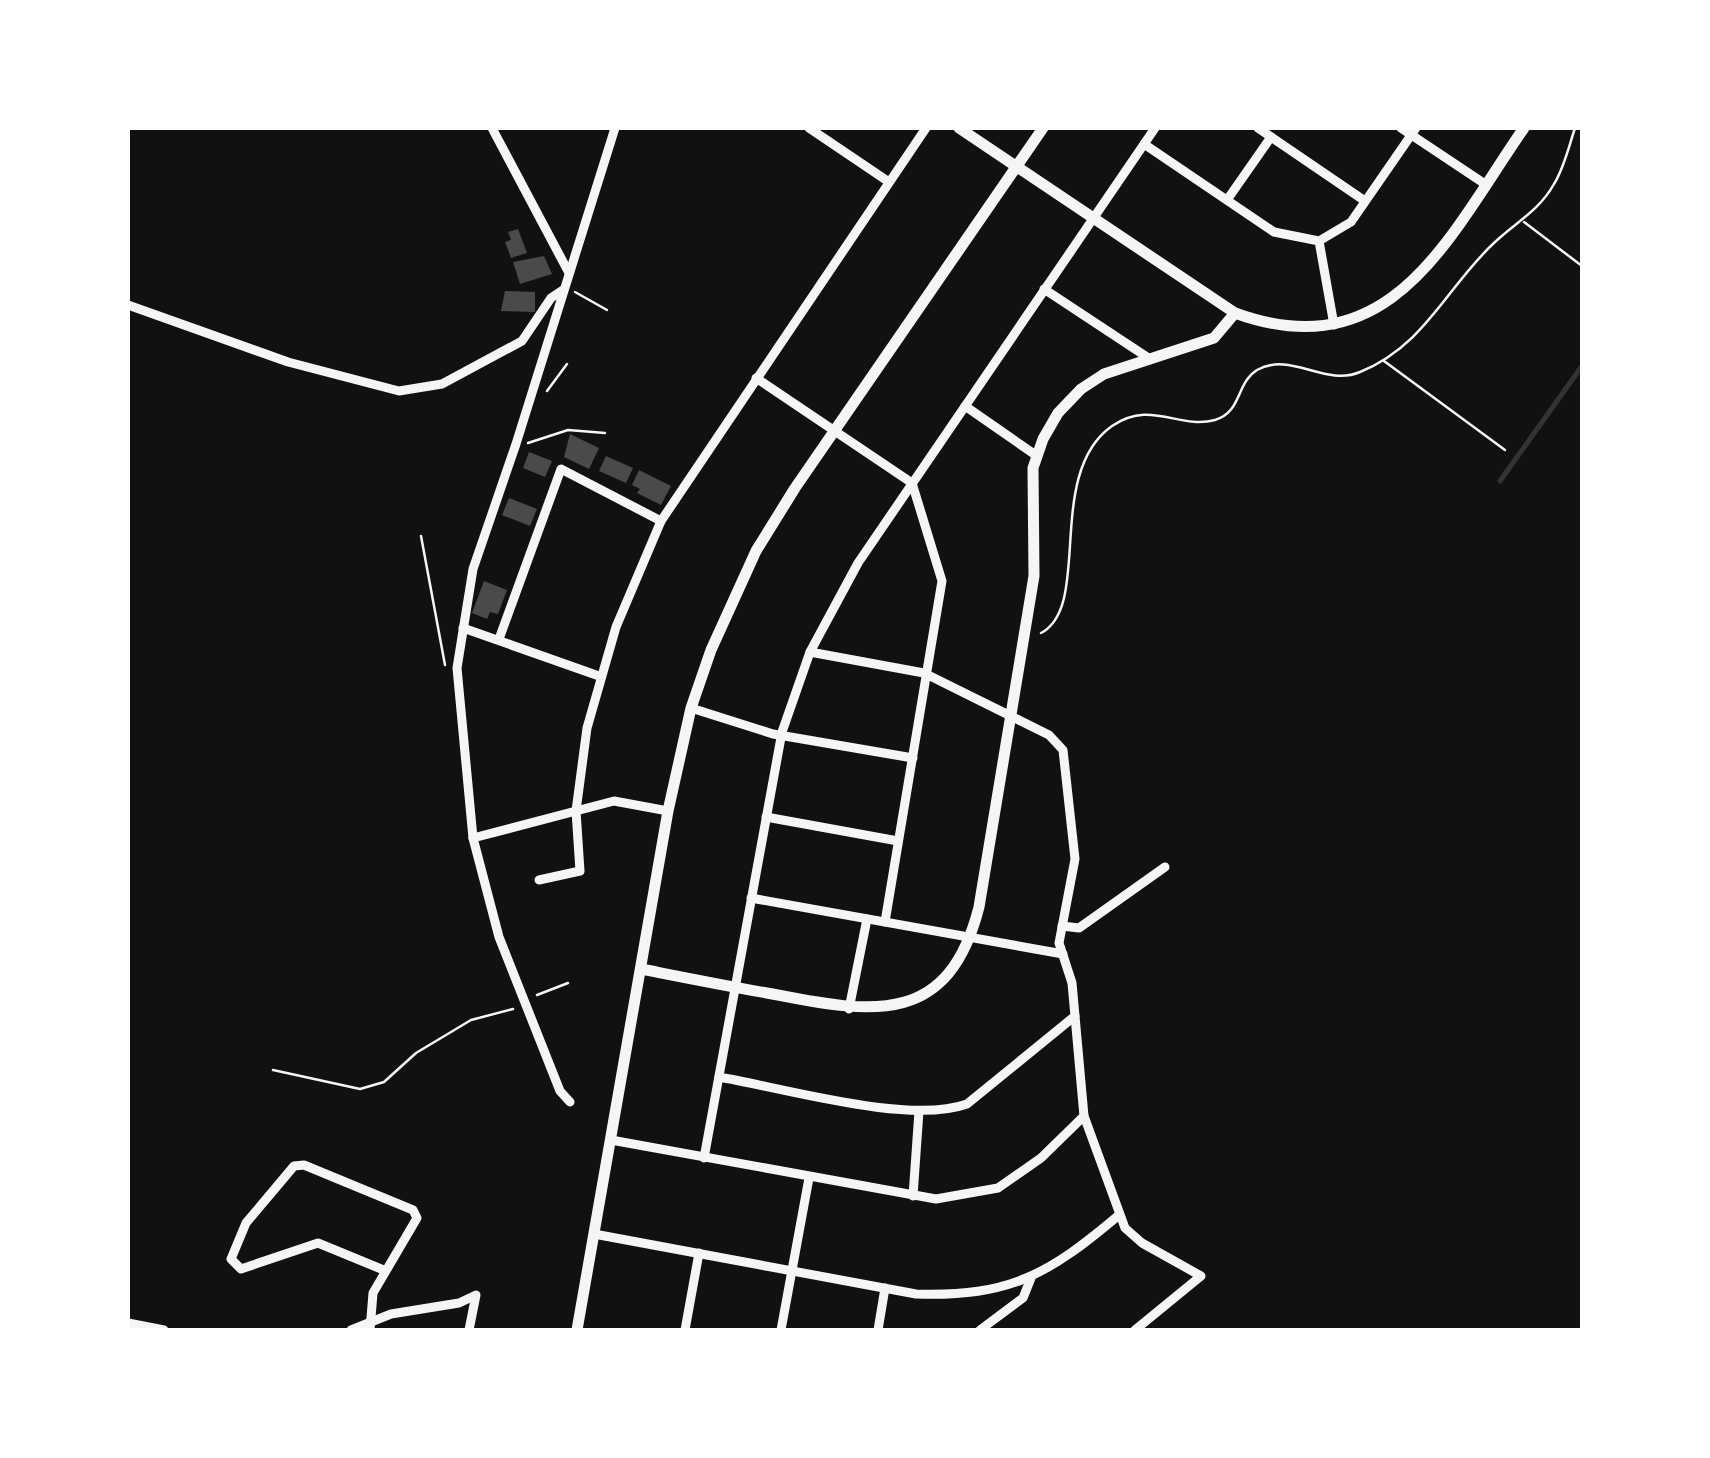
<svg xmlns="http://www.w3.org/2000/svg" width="1710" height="1458" font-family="Rubik,sans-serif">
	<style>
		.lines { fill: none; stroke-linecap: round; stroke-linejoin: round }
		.stream { stroke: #333; stroke-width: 5 }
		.building { fill: #4a4a4a }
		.path { stroke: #f5f5f5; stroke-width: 2.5 }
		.minor { stroke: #f5f5f5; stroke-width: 9 }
		.tertiary { stroke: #f5f5f5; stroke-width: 11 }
	</style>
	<rect width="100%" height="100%" fill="#111"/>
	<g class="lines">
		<polyline class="stream" points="1500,481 1582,366"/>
	</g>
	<g class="building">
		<polygon points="518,229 527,253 511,258 505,242 511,240 508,232"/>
		<polygon points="544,256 552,274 520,284 513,262"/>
		<polygon points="505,291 535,292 535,312 501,311"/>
		<polygon points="570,434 599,448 589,469 564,457"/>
		<polygon points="529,452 552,461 545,477 523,468"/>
		<polygon points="606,456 633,468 626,483 599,471"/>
		<polygon points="639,470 671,486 661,505 637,493 640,489 632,485"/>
		<polygon points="509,498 537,509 530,526 502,515"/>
		<polygon points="484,581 507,590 498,614 490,612 487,619 472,613"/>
	</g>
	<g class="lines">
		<g class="path">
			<polyline points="1524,222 1582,266"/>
			<polyline points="575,292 607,310"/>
			<polyline points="1384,361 1505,450"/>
			<polyline points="547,391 567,364"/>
			<polyline points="528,443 568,430 605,433"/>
			<polyline points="421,536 445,665"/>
			<path d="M1041,633C1093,606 1044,474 1112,426C1151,399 1179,430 1215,420C1242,412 1236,383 1257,370C1291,351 1325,387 1360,372C1426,345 1447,286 1495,242C1516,222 1539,211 1554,184C1564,168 1569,146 1575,128"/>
			<polyline points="537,995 568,983"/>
			<polyline points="273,1070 360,1089 384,1082 416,1053 471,1020 513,1009"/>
		</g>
		<g class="minor">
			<polyline points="492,128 569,273"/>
			<polyline points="809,128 889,182"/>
			<polyline points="1258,128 1365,201"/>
			<polyline points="1401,128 1485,184"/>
			<polyline points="1144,144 1274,232 1319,241 1351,222 1416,128"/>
			<polyline points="1227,200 1271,137"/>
			<polyline points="1319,241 1334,325"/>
			<polyline points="1044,289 1150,359"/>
			<polyline points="128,305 288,362 399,391 442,384 522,341 551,298 563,290"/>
			<polyline points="756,378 912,483 942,581 885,922"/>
			<polyline points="965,406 1037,456"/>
			<polyline points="463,628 599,676"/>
			<polyline points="499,639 561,469 661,521"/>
			<polyline points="810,652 924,673 1049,735 1063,750 1075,859 1059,943 1072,983 1084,1116 1125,1228 1142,1243 1201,1276 1135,1330"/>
			<polyline points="691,708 773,734 913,758"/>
			<polyline points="766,817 898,841"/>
			<polyline points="473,838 457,668 473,569 516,444 615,128"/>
			<polyline points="539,880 580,871 576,811 587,728 616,627 661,521 926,128"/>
			<polyline points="751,898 1063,954"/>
			<polyline points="1062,926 1079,928 1165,867"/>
			<polyline points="849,1009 867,919"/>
			<path d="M719,1077C783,1088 909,1125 967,1104L1075,1016"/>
			<polyline points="570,1102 560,1091 499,937 473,838 614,801 668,811"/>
			<polyline points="611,1140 936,1199 998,1188 1041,1158 1084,1116"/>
			<polyline points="704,1158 782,732 810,652 858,563 1155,128"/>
			<polyline points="913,1196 919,1111"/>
			<path d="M594,1234L916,1294C1011,1297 1049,1274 1119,1215"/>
			<polyline points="128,1323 164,1330"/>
			<polyline points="351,1330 391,1314 459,1303 476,1295 469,1330"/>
			<polyline points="370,1330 373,1293 417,1218 413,1210 304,1165 294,1166 246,1223 231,1259 241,1269 318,1243 386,1271"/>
			<polyline points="685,1330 699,1253"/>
			<polyline points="781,1330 809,1178"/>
			<polyline points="878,1330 885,1288"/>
			<polyline points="980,1330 1023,1298 1031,1278"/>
		</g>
		<g class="tertiary">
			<path d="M959,128L1235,313C1392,370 1449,236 1524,128"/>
			<path d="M641,969C687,978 732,987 778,995C875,1014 949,1025 979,907L1034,576L1033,468L1043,439L1058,413L1081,389L1104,374L1214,338L1235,313"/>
			<polyline points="577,1330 668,811 691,708 711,650 756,551 795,488 1043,128"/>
		</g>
	</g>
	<rect width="1710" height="1458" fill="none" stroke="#ffffff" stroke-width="260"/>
</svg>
